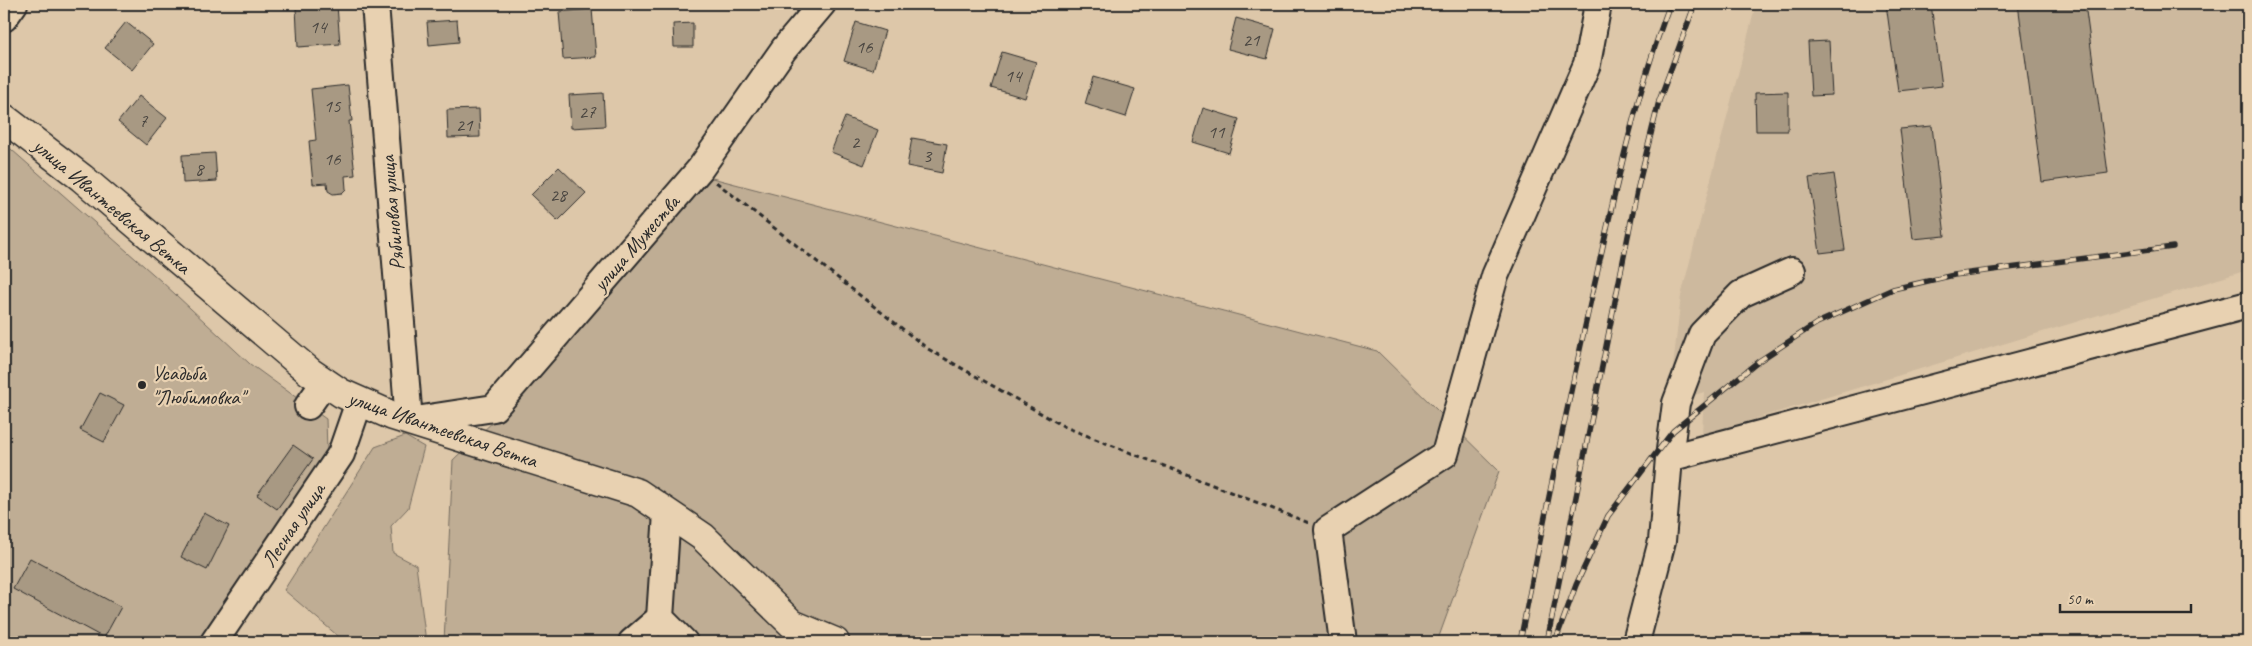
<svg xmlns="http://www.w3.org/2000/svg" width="2252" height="646" font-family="Caveat,sans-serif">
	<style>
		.built { fill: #cdb99e }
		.green { fill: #bfad94; stroke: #756c60 }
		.building { fill: #a89983; stroke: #2b2b2b }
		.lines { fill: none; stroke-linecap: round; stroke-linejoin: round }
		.minor-casing { stroke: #2b2b2b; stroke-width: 30 }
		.major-casing { stroke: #2b2b2b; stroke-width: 31 }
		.path { stroke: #2b2b2b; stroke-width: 3; stroke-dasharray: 5 4; stroke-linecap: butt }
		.minor { stroke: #e8d1b1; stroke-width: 26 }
		.major { stroke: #e8d1b1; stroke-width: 28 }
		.rail-casing { stroke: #2b2b2b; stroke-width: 5.5 }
		.rail { stroke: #e8d1b1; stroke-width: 4; stroke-dasharray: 11; stroke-linecap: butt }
		.poi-dot { fill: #2b2b2b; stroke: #e8d1b1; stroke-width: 2 }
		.labels { text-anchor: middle; stroke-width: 4.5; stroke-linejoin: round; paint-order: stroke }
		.number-label { font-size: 19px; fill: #4a4641 }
		.street-label { font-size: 21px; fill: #2b2b2b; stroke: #e8d1b1 }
		.poi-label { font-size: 21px; fill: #2b2b2b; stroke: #e8d1b1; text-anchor: start }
	</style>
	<rect width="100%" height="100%" fill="#ddc7a9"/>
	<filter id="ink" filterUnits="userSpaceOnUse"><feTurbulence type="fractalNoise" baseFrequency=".02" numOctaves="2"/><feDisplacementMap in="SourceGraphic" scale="10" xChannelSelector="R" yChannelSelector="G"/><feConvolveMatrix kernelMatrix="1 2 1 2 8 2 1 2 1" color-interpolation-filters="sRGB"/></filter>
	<g filter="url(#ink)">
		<polygon class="built" points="1756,4 2248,4 2248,270 1702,435 1704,392 1669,403 1681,296"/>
		<g class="green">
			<polygon points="4,143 161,281 250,364 326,419 327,450 197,642 4,642"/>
			<polygon points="712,178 1377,351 1499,471 1437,642 685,642 673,632 659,642 444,642 453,460 499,416"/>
			<polygon points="405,436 424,447 408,508 391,526 393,553 416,565 426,642 345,642 284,590 375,447"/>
		</g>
		<g class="building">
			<polygon points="1886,4 1931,4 1942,86 1898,91"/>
			<polygon points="2018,4 2085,4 2108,173 2042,182"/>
			<polygon points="337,5 340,44 298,47 296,8"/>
			<polygon points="592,9 596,57 563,59 559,12"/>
			<polygon points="1236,18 1275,29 1267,59 1228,49"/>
			<polygon points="457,20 459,42 429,45 427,22"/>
			<polygon points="126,22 153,44 132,70 105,48"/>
			<polygon points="856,22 885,31 873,70 844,61"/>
			<polygon points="693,23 693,47 674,47 673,24"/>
			<polygon points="1829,41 1832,95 1811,96 1808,42"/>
			<polygon points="1002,52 1036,62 1025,98 991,88"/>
			<polygon points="1093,77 1135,89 1126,117 1085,104"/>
			<polygon points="348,85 352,121 349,121 355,175 345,176 346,189 342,193 333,194 328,191 327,183 313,184 309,141 316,140 311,89"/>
			<polygon points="1788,92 1788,131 1756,131 1755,93"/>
			<polygon points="603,93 605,126 571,128 569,95"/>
			<polygon points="139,96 167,118 146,145 118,122"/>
			<polygon points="1203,108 1239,119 1229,153 1193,142"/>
			<polygon points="479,109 480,137 448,138 447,110"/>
			<polygon points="845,117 878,130 864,165 831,152"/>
			<polygon points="1932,126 1945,236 1913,239 1900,129"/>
			<polygon points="912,138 947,144 942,173 907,166"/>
			<polygon points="215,153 217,181 183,183 182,155"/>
			<polygon points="559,167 586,193 558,221 531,195"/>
			<polygon points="1834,174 1845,250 1820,253 1809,178"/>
			<polygon points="100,393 124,405 104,442 80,430"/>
			<polygon points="293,445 313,459 277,509 257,495"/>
			<polygon points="204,513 229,526 207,570 181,557"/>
			<polygon points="30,558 121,607 104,638 13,589"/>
		</g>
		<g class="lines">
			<g class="minor-casing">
				<g id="minor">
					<polyline points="375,4 409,421 494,408 700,169 784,49 822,4"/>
					<polyline points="4,18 14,4"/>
					<polyline points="308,406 325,382"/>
					<polyline points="1669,458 1676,403 1702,334 1741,294 1792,271"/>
					<polyline points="667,513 660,618 684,642"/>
					<polyline points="214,642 341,454 359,402"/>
					<polyline points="632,642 660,618"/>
					<polyline points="1343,642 1328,530 1445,454 1495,276 1587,64 1598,4"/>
					<polyline points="1636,642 1662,541 1669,458 2248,305"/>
				</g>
			</g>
			<g class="major-casing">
				<polyline id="major" points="4,118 82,178 310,372 341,393 393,416 638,493 703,537 792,624 835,642"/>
			</g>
			<polyline class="path" points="716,182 928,349 1065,427 1309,523"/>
			<use href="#minor" class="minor"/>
			<use href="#major" class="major"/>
			<g class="rail-casing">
				<g id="rail">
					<path d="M1520,642C1544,519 1569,396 1597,273C1617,182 1637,91 1670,4"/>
					<polyline points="1547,642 1637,191 1659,101 1695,4"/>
					<polyline points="1555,642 1576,585 1608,516 1673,431 1759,361 1817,323 1893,289 1954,275 2173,247"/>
				</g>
			</g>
			<use href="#rail" class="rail"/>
		</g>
	</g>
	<circle class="poi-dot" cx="142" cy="385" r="5"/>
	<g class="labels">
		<g class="number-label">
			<text x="318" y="33">14</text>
			<text x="1251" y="46">21</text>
			<text x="864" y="53">16</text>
			<text x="1013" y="82">14</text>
			<text x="332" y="112">15</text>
			<text x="587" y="118">27</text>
			<text x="143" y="127">7</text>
			<text x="464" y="131">21</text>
			<text x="1216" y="138">11</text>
			<text x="855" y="148">2</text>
			<text x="927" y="162">3</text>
			<text x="332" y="165">16</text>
			<text x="199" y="175">8</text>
			<text x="558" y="201">28</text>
		</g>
		<g class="street-label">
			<text transform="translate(112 206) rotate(40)" y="7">улица Ивантеевская Ветка</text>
			<text transform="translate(392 213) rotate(-95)" y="7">Рябиновая улица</text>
			<text transform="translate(636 243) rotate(-49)" y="7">улица Мужества</text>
			<text transform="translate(443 429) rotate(19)" y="7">улица Ивантеевская Ветка</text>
			<text transform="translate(293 525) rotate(-56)" y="7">Лесная улица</text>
		</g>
		<g class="poi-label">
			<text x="152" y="380">Усадьба<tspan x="152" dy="24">"Любимовка"</tspan></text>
		</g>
	</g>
	<rect width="2252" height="646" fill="none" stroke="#e8d1b1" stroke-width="20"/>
	<rect x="10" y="10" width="2232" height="626" fill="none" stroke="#2b2b2b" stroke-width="2" filter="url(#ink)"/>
	<path d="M2060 604v8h131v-8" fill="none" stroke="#2b2b2b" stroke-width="2.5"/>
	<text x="2067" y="604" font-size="15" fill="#2b2b2b" stroke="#e8d1b1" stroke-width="4" paint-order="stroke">50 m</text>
</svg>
